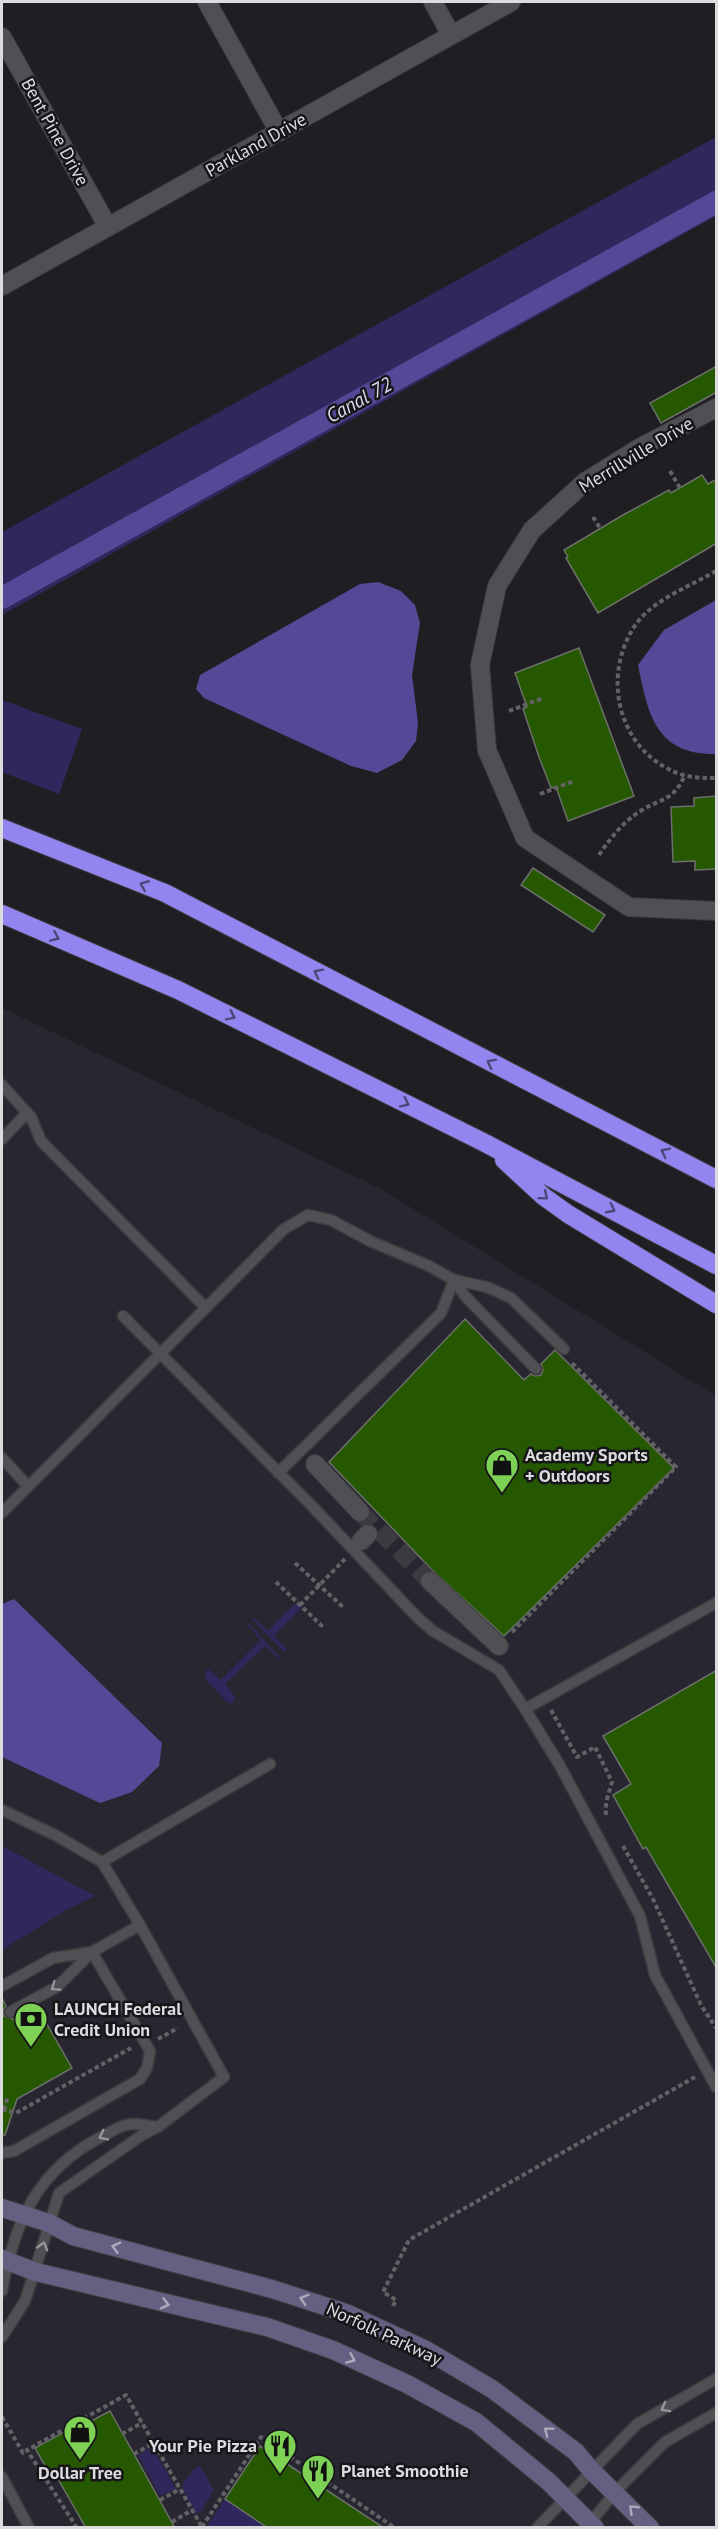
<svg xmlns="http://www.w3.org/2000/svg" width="718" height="2529" font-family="'PT Sans',sans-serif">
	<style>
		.built { fill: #282731 }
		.green { fill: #30285d }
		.water { fill: #544996 }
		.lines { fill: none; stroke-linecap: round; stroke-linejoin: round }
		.canal { stroke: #544996; stroke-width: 22 }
		.building { fill: #255801; stroke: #6c706b; stroke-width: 1.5 }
		.street-tunnel { stroke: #3b3b3f; stroke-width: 18; stroke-dasharray: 18 9; stroke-linecap: butt }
		.lane-casing { stroke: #3c3c3f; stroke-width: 13 }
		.street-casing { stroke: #3c3c3f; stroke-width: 20 }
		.secondary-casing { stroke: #3c3c3f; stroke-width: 20 }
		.highway-casing { stroke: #3c3c3f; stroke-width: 20 }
		.path { stroke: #626265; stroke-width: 4; stroke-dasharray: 4.5 3; stroke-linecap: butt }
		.lane { stroke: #505054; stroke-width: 10 }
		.street { stroke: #505054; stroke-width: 18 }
		.secondary { stroke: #646082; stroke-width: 18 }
		.highway { stroke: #9285ef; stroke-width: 18 }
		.oneway { stroke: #4e487a }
		.oneway2 { stroke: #96969a }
		.oneway3 { stroke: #acaaba }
		.labels { text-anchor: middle; stroke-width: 5; stroke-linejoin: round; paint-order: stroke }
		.street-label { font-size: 18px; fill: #dcdcdf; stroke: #16161a }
		.poi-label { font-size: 18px; font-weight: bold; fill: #dcdcdf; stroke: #16161a; text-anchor: start }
		.water-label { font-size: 20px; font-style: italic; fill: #d9d8ee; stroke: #16161a }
	</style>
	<rect width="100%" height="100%" fill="#1f1f23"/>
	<polygon class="built" points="2,1008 381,1189 716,1396 716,2527 2,2527"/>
	<g class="green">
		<polygon points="716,137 716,216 2,615 2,532"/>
		<polygon points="2,700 82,729 59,794 2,772"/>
		<polygon points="297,1602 302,1607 274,1636 286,1649 284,1652 253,1620 254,1618 268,1631"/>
		<polygon points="249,1624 280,1657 278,1658 265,1646 225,1684 235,1697 233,1703 228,1703 207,1681 205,1673 208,1669 221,1680 261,1640 248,1626"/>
		<polygon points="2,1846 95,1896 64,1911 2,1950"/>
		<polygon points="152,2447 176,2489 160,2496 138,2455"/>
		<polygon points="200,2466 214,2490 201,2511 196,2514 183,2490 183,2484 195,2468"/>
		<polygon points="225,2499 268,2527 206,2528"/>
	</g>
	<g class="water">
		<polygon points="378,582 401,591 415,605 420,623 412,675 418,723 416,741 402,760 377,773 351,766 204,698 196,689 200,675 360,584"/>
		<path d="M716,600V754C656,755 648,715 638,665L664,630Z"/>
		<polygon points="14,1599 162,1743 159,1766 132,1792 100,1803 2,1757 2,1604"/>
	</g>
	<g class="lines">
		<polyline class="canal" points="2,598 716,202"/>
	</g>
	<g class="building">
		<polygon points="717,366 717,392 661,423 650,403"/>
		<polygon points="702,475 708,484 717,479 717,543 598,613 566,558 568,557 564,550 623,515 669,490 671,493"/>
		<polygon points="579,648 634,796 568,821 556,787 551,788 539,757 523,709 527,707 515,673"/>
		<polygon points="717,796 717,869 695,870 695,861 673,862 671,807 694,806 694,798"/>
		<polygon points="533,868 605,915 593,932 521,885"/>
		<polygon points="465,1319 524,1380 531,1374 535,1376 541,1375 543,1370 541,1364 555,1350 674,1468 504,1636 432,1570 329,1462"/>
		<polygon points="717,1670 717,1969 646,1847 643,1849 613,1795 631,1784 603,1736"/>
		<polygon points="2,1998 6,2006 3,2011 4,2016 13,2019 18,2028 41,2014 72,2068 17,2099 5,2135 2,2135"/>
		<polygon points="110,2411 134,2454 175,2528 86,2528 54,2472 50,2474 35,2448 64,2432 65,2435"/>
		<polygon points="260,2446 384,2528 268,2528 225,2499"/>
	</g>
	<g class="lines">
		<polyline class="street-tunnel" points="360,1512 430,1581"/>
		<g class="lane-casing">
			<g id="lane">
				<polyline points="2,1085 31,1117 41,1141 206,1308"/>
				<polyline points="2,1139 27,1113"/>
				<polyline points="454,1280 465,1296 536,1369"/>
				<polyline points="123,1316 312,1506 417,1617 433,1631 499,1670 525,1709 559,1764 640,1916 655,1975 716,2087"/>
				<polyline points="2,1458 28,1486"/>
				<polyline points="278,1473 441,1313 454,1280"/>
				<polyline points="2,1513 284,1229 308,1215 331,1220 370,1241 429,1266 454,1280 487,1287 511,1298 564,1349"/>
				<polyline points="525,1709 716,1603"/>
				<polyline points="2,1810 55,1835 102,1862 140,1925 224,2077 158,2127 142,2135 59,2193 25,2301 2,2337"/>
				<polyline points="102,1862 270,1764"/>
				<polyline points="2,1986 53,1958 92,1952"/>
				<polyline points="10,2012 57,1987 92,1952 140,1925"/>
				<polyline points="2,2153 14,2151 140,2079 147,2068 150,2051 92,1952"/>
				<path d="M2,2291C14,2223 37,2170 101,2137C108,2134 117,2127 126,2125C135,2122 149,2126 158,2127"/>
				<polyline points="2,2477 29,2528"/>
				<polyline points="587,2527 615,2492 665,2442 716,2413"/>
				<polyline points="537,2528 637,2424 716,2379"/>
			</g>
		</g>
		<g class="street-casing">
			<g id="street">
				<polyline points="207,2 279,132"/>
				<polyline points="433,2 451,35"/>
				<polyline points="2,37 108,227"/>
				<polyline points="2,286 511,2"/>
				<polyline points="716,408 641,447 585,482 532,530 497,586 480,665 487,750 525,838 629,907 716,911"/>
				<polyline points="315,1464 360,1512"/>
				<polyline points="361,1541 368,1534"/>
				<polyline points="430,1581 499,1646"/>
			</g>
		</g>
		<g class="secondary-casing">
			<g id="secondary">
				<polyline points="2,2208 49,2223 73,2236 272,2289 346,2313 426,2350 492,2389 576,2452 591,2470 650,2528"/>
				<polyline points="2,2259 36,2272 267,2327 333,2350 407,2384 476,2422 549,2482 595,2528"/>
			</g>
		</g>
		<g class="highway-casing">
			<g id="highway">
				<polyline points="2,828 165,893 716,1179"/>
				<polyline points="2,914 178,990 485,1143 716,1265"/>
				<polyline points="504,1160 543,1196 568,1214 716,1304"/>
			</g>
		</g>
		<g class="path">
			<polyline points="670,471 680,488"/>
			<polyline points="593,517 600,528"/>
			<path d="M716,571C691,586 654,599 636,624C600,676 618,752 680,774C692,778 704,778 716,778"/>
			<polyline points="509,711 543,698"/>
			<polyline points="540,794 574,781"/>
			<path d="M599,855C611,837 624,821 642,810C664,797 673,801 685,775"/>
			<polyline points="295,1563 344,1608"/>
			<polyline points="276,1582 324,1628"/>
			<polyline points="300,1605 345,1559"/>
			<polyline points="512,1632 676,1467 570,1361"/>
			<path d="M551,1710L577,1757L595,1747L612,1782C609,1793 603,1807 607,1818"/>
			<polyline points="623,1846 653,1899 701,2005 716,2028"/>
			<polyline points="158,2039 178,2028"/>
			<polyline points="2,2109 16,2113 131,2048"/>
			<polyline points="4,2110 8,2096"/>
			<polyline points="393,2306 396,2300 383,2292 409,2240 695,2077"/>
			<polyline points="2,2417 23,2453 27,2450"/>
			<polyline points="122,2434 142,2423"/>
			<polyline points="134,2454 154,2443"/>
			<polyline points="160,2500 180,2489"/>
			<polyline points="172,2522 192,2510"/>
			<polyline points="202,2527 261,2437 395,2528"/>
			<polyline points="77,2528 27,2450 126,2395 202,2527"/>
		</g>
		<use href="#lane" class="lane"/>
		<use href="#street" class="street"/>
		<use href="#secondary" class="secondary"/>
		<use href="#highway" class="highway"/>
	</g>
	<defs><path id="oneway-chevron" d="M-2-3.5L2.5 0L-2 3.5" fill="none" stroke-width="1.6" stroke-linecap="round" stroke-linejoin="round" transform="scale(1.5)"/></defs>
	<g class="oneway">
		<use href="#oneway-chevron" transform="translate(144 885) rotate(-158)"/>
		<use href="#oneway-chevron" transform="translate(55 937) rotate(23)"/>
		<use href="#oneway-chevron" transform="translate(318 973) rotate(-153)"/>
		<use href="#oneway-chevron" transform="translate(231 1016) rotate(26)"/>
		<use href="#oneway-chevron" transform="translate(491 1063) rotate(-153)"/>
		<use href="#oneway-chevron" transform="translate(405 1103) rotate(26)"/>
		<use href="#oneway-chevron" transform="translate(665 1152) rotate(-153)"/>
		<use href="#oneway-chevron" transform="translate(544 1196) rotate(40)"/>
		<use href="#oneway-chevron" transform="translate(611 1209) rotate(28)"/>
	</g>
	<g class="oneway2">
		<use href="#oneway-chevron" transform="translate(55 1987) rotate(145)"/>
		<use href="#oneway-chevron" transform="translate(103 2136) rotate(153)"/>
		<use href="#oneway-chevron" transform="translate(43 2246) rotate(-74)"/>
		<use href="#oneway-chevron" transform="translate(665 2408) rotate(151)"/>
	</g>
	<g class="oneway3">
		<use href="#oneway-chevron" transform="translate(116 2247) rotate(-165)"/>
		<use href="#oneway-chevron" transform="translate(304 2299) rotate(-162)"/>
		<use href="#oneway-chevron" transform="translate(165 2304) rotate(14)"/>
		<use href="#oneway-chevron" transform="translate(351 2359) rotate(24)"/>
		<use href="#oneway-chevron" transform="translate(548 2431) rotate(-143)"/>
		<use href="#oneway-chevron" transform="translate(633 2509) rotate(-136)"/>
	</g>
	<defs>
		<g id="shop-pin" transform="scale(1.725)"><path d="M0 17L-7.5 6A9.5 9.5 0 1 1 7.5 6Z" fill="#7dd154" stroke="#16161a"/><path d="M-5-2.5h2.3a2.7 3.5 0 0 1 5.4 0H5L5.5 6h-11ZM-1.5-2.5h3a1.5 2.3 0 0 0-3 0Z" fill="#111"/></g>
		<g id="bank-pin" transform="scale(1.725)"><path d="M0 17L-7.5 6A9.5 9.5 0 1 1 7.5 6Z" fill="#7dd154" stroke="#16161a"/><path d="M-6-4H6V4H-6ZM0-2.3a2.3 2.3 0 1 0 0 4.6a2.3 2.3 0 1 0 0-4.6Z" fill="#111"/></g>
		<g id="restaurant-pin" transform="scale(1.725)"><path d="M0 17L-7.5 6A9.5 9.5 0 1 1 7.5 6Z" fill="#7dd154" stroke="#16161a"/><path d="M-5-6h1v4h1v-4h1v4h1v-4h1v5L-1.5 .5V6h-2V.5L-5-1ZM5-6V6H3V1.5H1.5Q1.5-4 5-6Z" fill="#111"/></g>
	</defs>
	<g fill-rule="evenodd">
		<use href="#shop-pin" x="502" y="1465"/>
		<use href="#bank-pin" x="31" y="2019"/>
		<use href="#shop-pin" x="80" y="2432"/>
		<use href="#restaurant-pin" x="280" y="2446"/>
		<use href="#restaurant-pin" x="318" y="2471"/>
	</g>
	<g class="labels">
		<g class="street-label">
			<text transform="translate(55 132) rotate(61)" y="6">Bent Pine Drive</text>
			<text transform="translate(256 145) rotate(-29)" y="6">Parkland Drive</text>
			<text transform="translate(636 455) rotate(-31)" y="6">Merrillville Drive</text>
			<text transform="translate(384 2334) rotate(25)" y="6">Norfolk Parkway</text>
		</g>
		<g class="poi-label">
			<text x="525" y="1461">Academy Sports<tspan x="525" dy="21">+ Outdoors</tspan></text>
			<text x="54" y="2015">LAUNCH Federal<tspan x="54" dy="21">Credit Union</tspan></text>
			<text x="257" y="2452" text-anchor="end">Your Pie Pizza</text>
			<text x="341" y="2477">Planet Smoothie</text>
			<text x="80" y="2479" text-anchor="middle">Dollar Tree</text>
		</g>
		<g class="water-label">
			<text transform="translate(359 400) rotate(-29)" y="7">Canal 72</text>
		</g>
	</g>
	<rect width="718" height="2529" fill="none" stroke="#dcdcdf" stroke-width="6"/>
</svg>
